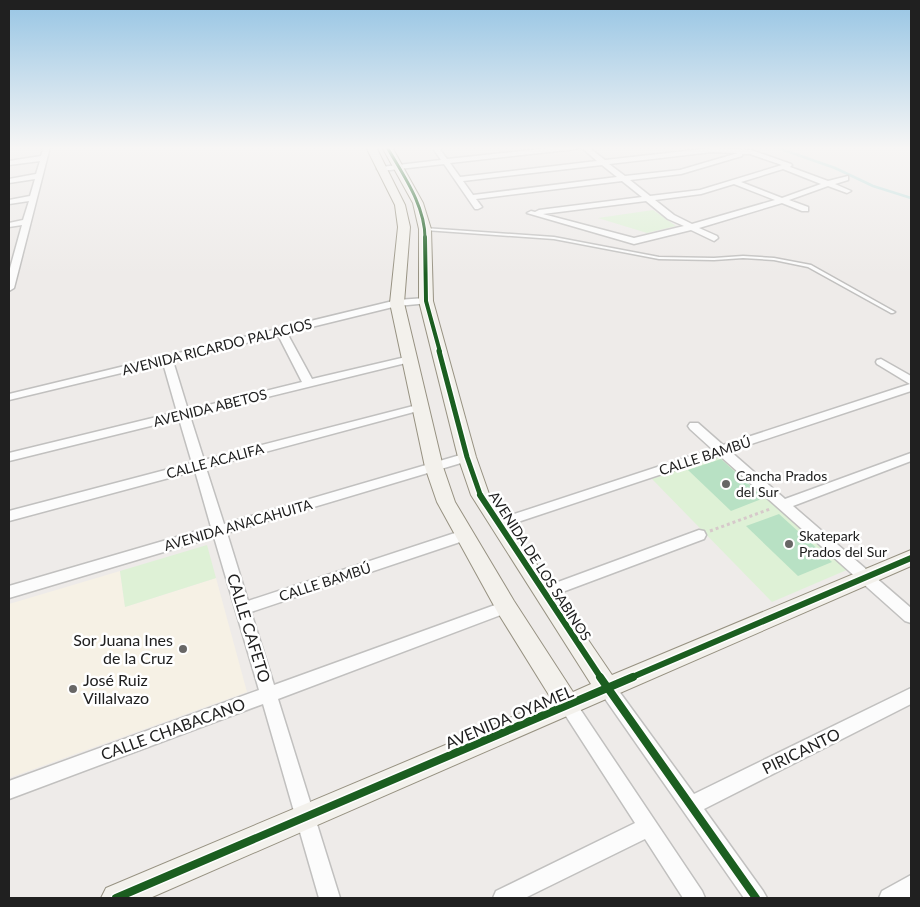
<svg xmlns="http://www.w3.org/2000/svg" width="920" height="907" font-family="Lato,sans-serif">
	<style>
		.education { fill: #f6f1e5 }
		.park { fill: #def1d6 }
		.pitch { fill: #b8e1c4 }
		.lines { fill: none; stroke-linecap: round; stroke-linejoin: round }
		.stream { stroke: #bedfdd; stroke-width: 2.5 }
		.lane-casing { stroke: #c1c0bf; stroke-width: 3 }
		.street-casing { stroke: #c1c0bf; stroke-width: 3 }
		.secondary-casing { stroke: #979282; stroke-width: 2 }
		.path { stroke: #d6c9ca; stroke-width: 3; stroke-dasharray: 3 3; stroke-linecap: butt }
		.lane { fill: #fcfcfc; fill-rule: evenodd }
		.street { fill: #fcfcfc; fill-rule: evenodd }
		.secondary { fill: #f3f1ec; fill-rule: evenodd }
		.cycleway-far4-casing { stroke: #fff; stroke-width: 5 }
		.cycleway-far3-casing { stroke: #fff; stroke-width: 6 }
		.cycleway-far2-casing { stroke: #fff; stroke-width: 8 }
		.cycleway-far1-casing { stroke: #fff; stroke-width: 9 }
		.cycleway-casing { stroke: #fff; stroke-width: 11 }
		.cycleway-far4 { stroke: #1b5e20; stroke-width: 3 }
		.cycleway-far3 { stroke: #1b5e20; stroke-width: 4 }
		.cycleway-far2 { stroke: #1b5e20; stroke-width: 5 }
		.cycleway-far1 { stroke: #1b5e20; stroke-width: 6 }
		.cycleway { stroke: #1b5e20; stroke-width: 8 }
		.poi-dot { fill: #686766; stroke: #fff; stroke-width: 2 }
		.labels { text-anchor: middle; stroke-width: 5; stroke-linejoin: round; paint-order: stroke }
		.street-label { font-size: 14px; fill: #202020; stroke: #fff }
		.poi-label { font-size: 14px; fill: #202020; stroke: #fff; text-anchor: start }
		.near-street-label { font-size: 16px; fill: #202020; stroke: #fff }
		.near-poi-label { font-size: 16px; fill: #202020; stroke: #fff; text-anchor: end }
	</style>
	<rect width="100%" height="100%" fill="#eeebe9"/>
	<polygon class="education" points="120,571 125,607 216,578 247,692 9,778 9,604"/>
	<g class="park">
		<polygon points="653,210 676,226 647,233 598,218"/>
		<polygon points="722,455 849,569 772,602 652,479"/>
		<polygon points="207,545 216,578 125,607 120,571"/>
	</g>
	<g class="pitch">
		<polygon points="721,459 764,498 731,511 688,470"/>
		<polygon points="779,514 832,562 798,576 746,526"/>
	</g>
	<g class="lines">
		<polyline class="stream" points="775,147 835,168 873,186 911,198"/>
		<g class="lane-casing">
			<polygon id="lane" points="424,228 554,237 659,257 714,258 743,256 774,258 811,265 895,312 893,313 891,313 808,267 774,260 743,258 714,260 659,259 554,239 425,230 424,230"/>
		</g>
		<g class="street-casing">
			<g id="street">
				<polygon points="44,147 50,147 14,288 9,291 9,272 22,225 9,227 9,223 23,220 29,201 9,204 9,200 30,196 35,179 9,183 9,179 36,174 40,161 9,165 9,161 41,156"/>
				<path d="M432,147H438L447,159L559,147H579L576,149L450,163L460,177L597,161L581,147H588L605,160L712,148L751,150L791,164L792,165L790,167L828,181L848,176V180L835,184L851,191L847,193L828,186L789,200L808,207V211H802L782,203L699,228L717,236L718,238L714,241L691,230L634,244L527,213L531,211L535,212L539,210L642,197L622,181L476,199L482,207L478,209H475L444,164L381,171L377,169L381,167L441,160ZM712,152L738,153L680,170L625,176L609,164ZM742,154H750L782,165L700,190L650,196L630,180L681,174L742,156ZM602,165L617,177L473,195L463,181ZM783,169L821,184L782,198L741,182ZM734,184L775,200L692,224L674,215L655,200L701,194ZM646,201L668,219L684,226L634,238L543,214Z"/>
				<path d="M426,298L429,299V303L397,306L287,333L312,379L410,356L414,357L415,359L414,361L190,416L204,460L421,404L427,407L425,409L206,468L224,524L467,453L473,457L471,460L227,533L248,601L464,530L469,531L471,535L469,539L251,612L274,685L506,601L511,603L514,607L511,611L278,699L340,898H319L263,704L9,799V781L259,690L214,537L9,598V586L211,527L195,471L9,521V511L192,463L179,419L9,461V453L177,412L163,363L9,400V394L397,300ZM278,335L302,382L188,410L173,361Z"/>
				<polygon points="881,359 911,376 911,391 730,451 785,499 911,453 911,461 793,506 911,608 911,623 905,621 719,455 503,527 493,527 491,524 493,521 712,449 690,429 688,426 690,423 698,423 723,445 910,384 877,364 876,362 877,360"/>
				<polygon points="699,530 704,531 706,535 704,539 549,597 544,599 539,597 536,593 539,589"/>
				<polygon points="607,681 613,683 694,794 911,688 911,704 704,809 763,891 767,898 744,898 601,693 599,688 601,683"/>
				<polygon points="568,697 574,700 702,891 705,898 683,898 645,839 525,898 493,898 496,891 635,823 562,710 559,705 562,700"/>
				<polygon points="911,875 911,897 908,898 879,898 882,891"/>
			</g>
		</g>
		<g class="secondary-casing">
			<polygon id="secondary" points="366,147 376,147 405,205 410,227 404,303 443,467 455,502 514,601 573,692 591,684 471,495 458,457 419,301 419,229 413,203 382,147 392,147 423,203 431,229 433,301 476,457 489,494 612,675 911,550 911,566 150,898 101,898 106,888 552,700 498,613 437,502 425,467 390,303 398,227 395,205"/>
		</g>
		<polyline class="path" points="710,531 770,509"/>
		<use href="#lane" class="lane"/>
		<use href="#street" class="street"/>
		<use href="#secondary" class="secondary"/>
		<g class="cycleway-far4-casing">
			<path id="cycleway-far4" d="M387,147C403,175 425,205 425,238"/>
		</g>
		<g class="cycleway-far3-casing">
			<polyline id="cycleway-far3" points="425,237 426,301 440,352"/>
		</g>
		<g class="cycleway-far2-casing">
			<polyline id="cycleway-far2" points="439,351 467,457 481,497"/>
		</g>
		<g class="cycleway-far1-casing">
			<g id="cycleway-far1">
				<polyline points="480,495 601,678"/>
				<polyline points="630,678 911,558"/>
			</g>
		</g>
		<g class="cycleway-casing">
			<g id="cycleway">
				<polyline points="600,677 756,898"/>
				<polyline points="116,898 633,677"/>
			</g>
		</g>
		<use href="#cycleway-far4" class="cycleway-far4"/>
		<use href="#cycleway-far3" class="cycleway-far3"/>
		<use href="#cycleway-far2" class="cycleway-far2"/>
		<use href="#cycleway-far1" class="cycleway-far1"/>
		<use href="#cycleway" class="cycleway"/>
	</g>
	<linearGradient id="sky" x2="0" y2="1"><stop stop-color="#97c5e4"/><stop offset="0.54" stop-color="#f7f6f5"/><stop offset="1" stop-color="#f7f6f5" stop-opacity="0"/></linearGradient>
	<rect width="920" height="274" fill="url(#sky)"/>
	<g class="poi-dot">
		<circle cx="726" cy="484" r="5"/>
		<circle cx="789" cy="544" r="5"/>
		<circle cx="183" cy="649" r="5"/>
		<circle cx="73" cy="689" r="5"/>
	</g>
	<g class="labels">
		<g class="street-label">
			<text transform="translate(217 347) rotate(-14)" y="5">AVENIDA RICARDO PALACIOS</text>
			<text transform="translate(210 408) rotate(-14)" y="5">AVENIDA ABETOS</text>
			<text transform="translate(705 456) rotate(-18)" y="5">CALLE BAMBÚ</text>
			<text transform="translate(215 461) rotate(-15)" y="5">CALLE ACALIFA</text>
			<text transform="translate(238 525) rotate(-16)" y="5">AVENIDA ANACAHUITA</text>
			<text transform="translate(540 566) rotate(57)" y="5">AVENIDA DE LOS SABINOS</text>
			<text transform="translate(325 582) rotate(-18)" y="5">CALLE BAMBÚ</text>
		</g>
		<g class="poi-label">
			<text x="736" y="481">Cancha Prados<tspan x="736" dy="16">del Sur</tspan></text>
			<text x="799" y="541">Skatepark<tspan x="799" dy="16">Prados del Sur</tspan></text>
		</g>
		<g class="near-street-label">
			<text transform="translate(249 628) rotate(73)" y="6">CALLE CAFETO</text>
			<text transform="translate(509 717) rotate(-23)" y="6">AVENIDA OYAMEL</text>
			<text transform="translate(173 729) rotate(-20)" y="6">CALLE CHABACANO</text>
			<text transform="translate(801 751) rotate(-26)" y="6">PIRICANTO</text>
		</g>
		<g class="near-poi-label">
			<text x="173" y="646">Sor Juana Ines<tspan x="173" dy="18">de la Cruz</tspan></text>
			<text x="83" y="686" text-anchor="start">José Ruiz<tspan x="83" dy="18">Villalvazo</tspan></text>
		</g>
	</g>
	<rect width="920" height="907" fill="none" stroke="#202020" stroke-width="20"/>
</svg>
